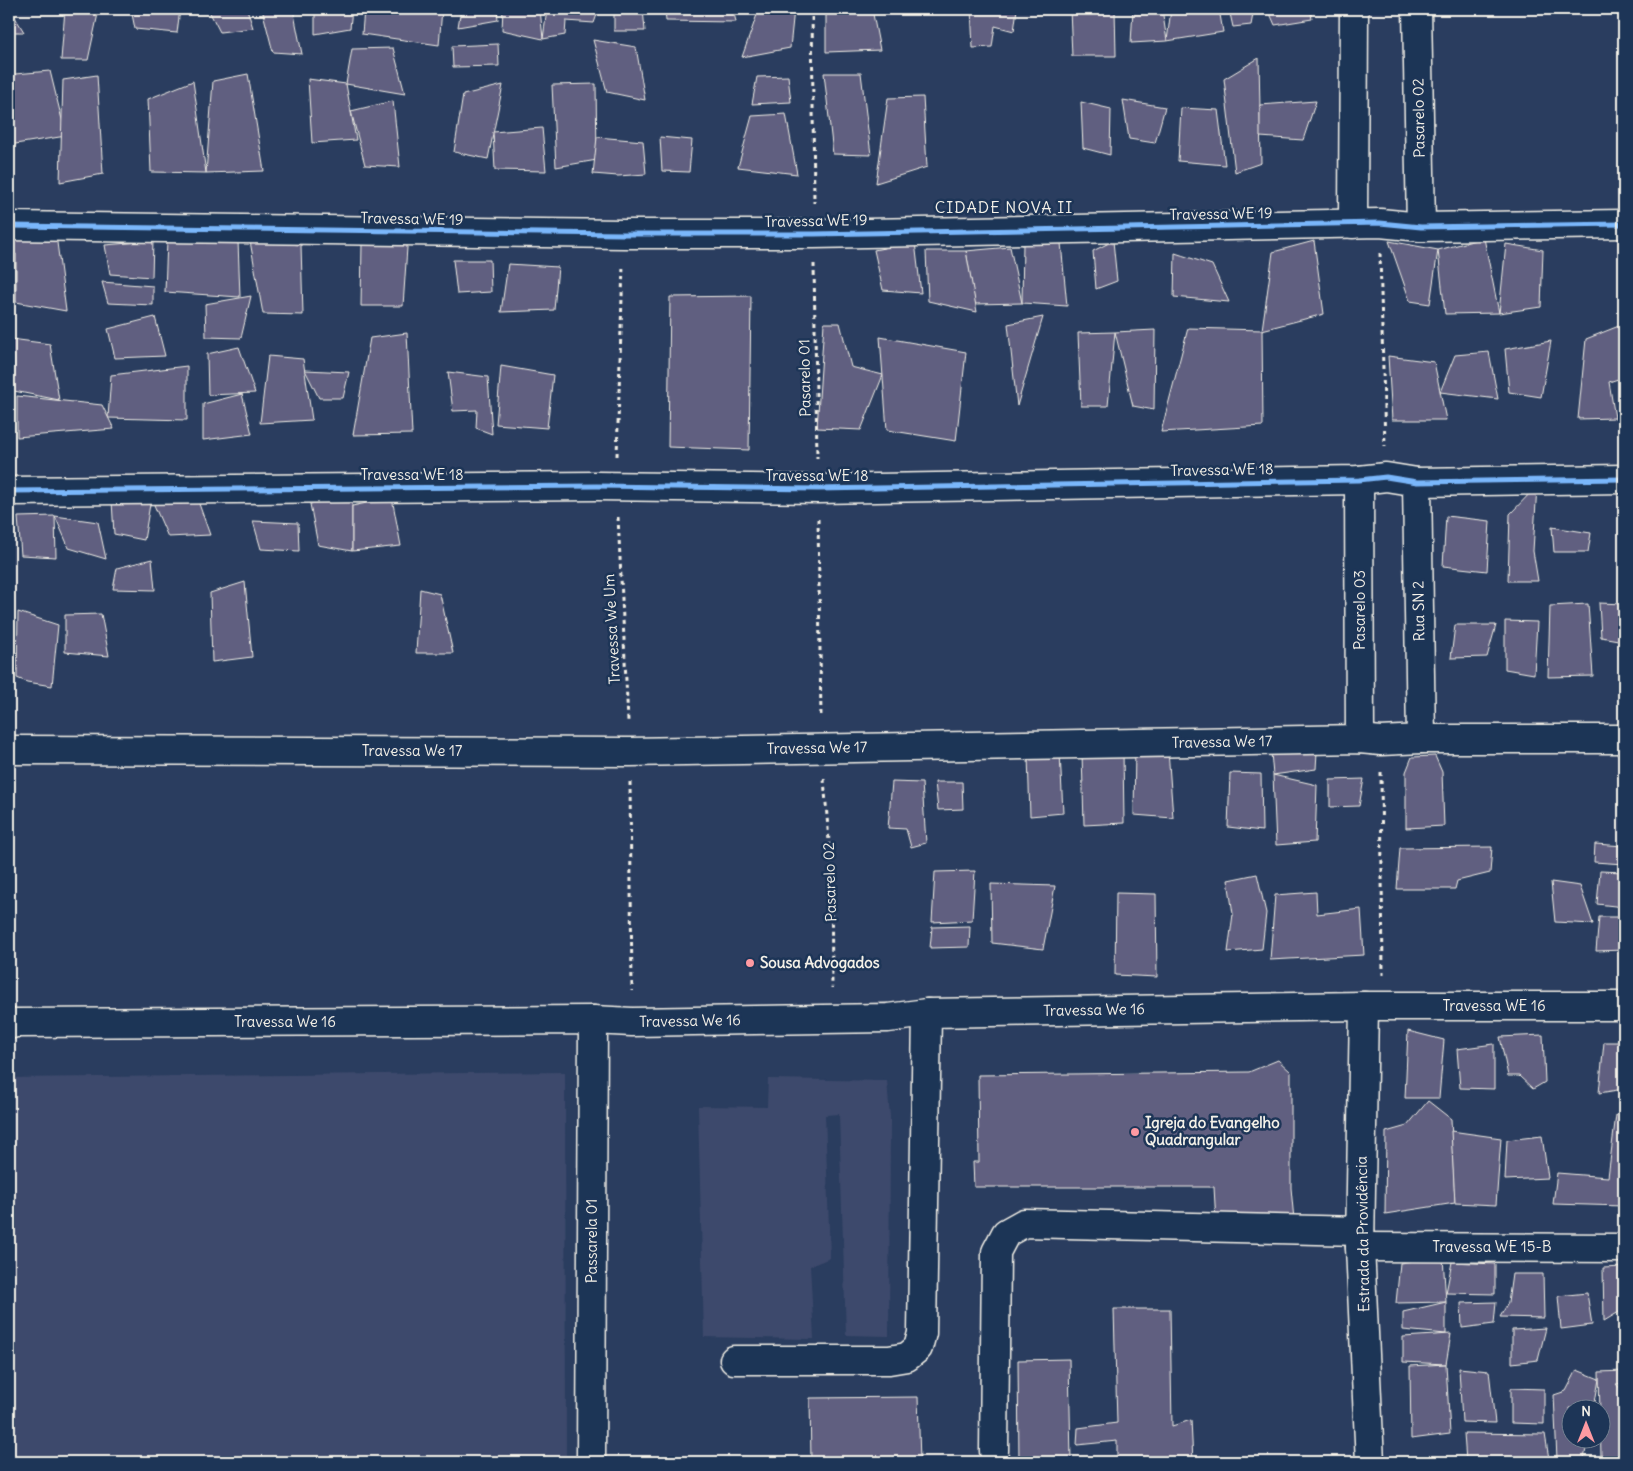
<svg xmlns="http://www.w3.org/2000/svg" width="1633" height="1471" font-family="Delius,sans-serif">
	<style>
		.built { fill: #3e4a6c }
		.building { fill: #605f80; stroke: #f4f1e8 }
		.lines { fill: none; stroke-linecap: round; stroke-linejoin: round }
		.minor-casing { stroke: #f4f1e8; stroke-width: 31 }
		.major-casing { stroke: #f4f1e8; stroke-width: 31 }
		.path { stroke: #f4f1e8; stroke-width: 3; stroke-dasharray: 4 4; stroke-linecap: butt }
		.minor { stroke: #1d3557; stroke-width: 28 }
		.major { stroke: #1d3557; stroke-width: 28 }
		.cycleway-casing { stroke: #1d3557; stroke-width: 8 }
		.cycleway { stroke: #7ab7fb; stroke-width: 5 }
		.poi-dot { fill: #ff9aa2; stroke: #1d3557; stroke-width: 2 }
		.labels { text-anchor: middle; stroke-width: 5; stroke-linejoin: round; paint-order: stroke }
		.street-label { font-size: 15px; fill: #f4f1e8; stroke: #1d3557 }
		.poi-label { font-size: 15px; font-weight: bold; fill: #f4f1e8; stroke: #1d3557; text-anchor: start }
		.neighbourhood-label { font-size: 16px; letter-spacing: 1px; fill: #f4f1e8; stroke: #1d3557 }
	</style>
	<rect width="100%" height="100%" fill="#2a3d5f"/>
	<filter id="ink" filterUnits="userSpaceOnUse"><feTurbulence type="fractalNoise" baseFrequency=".02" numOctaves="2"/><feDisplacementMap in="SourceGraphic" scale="10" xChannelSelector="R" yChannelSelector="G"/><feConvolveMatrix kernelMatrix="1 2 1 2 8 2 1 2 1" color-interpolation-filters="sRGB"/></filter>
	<g filter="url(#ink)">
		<g class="built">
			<polygon points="565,1072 566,1462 9,1462 9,1078"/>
			<polygon points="768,1079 887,1081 890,1117 889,1336 846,1335 839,1114 825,1115 830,1258 810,1266 814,1339 704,1337 698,1106 767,1107"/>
		</g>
		<g class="building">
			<polygon points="9,9 10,9 24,32 9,32"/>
			<polygon points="65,9 99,9 88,60 61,60"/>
			<polygon points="131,9 180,9 177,33 135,29"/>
			<polygon points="208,9 247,9 253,28 220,32"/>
			<polygon points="262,9 293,9 302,54 273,52"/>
			<polygon points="315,9 352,9 350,28 315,34"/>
			<polygon points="364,9 442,9 439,45 362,34"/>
			<polygon points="461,9 497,9 498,20 458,27"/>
			<polygon points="503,9 540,9 543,39 502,30"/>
			<polygon points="547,9 599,9 594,23 566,21 565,35 543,39"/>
			<polygon points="614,9 643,9 645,31 614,31"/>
			<polygon points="665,9 733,9 736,22 666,21"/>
			<polygon points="759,9 794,9 790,48 742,57"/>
			<polygon points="826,9 872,9 880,50 826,52"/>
			<polygon points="971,9 1017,9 1014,31 995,26 992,47 973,48"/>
			<polygon points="1070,9 1115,9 1116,56 1072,56"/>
			<polygon points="1133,9 1162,9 1167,41 1131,43"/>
			<polygon points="1171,9 1219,9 1223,32 1167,41"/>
			<polygon points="1229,9 1254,9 1251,25 1233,27"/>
			<polygon points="1268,9 1310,9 1312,19 1275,25"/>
			<polygon points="593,40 636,47 645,100 607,92"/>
			<polygon points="498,44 499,66 453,67 452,46"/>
			<polygon points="393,48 405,94 346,84 352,49"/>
			<polygon points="1259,58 1261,163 1235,172 1224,79"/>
			<polygon points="50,71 66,136 9,145 9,123 15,74"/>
			<polygon points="824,73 861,73 871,155 833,154"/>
			<polygon points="248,74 264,171 206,173 213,81"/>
			<polygon points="97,75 103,174 60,182 63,80"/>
			<polygon points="788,76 791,102 752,104 757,77"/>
			<polygon points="308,79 346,84 356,140 312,143"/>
			<polygon points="193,81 206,173 151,172 148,99"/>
			<polygon points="596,84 597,160 556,167 552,85"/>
			<polygon points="503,85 488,159 454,152 463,95"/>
			<polygon points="923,97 927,167 876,183 888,98"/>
			<polygon points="1123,100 1165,107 1155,143 1129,139"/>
			<polygon points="393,101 400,167 365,165 351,111"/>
			<polygon points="1316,101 1303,140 1260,137 1260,105"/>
			<polygon points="1081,102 1111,109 1110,155 1083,148"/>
			<polygon points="1181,108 1218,110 1225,165 1178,161"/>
			<polygon points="786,114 797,174 738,167 752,116"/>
			<polygon points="542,128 546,171 495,170 493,132"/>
			<polygon points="597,137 643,141 646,174 618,176 593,174"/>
			<polygon points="660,137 692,140 689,172 662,171"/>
			<polygon points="408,233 403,306 361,306 362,243"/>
			<polygon points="9,235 56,235 66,311 16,302 16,254 9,252"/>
			<polygon points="1484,238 1499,313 1445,314 1438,250"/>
			<polygon points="167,240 238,241 240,297 165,292"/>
			<polygon points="153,241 152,277 110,274 105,245"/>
			<polygon points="250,241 301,245 303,315 263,314"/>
			<polygon points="1113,241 1117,281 1096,289 1093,251"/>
			<polygon points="1314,241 1324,314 1262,330 1273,252"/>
			<polygon points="1389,241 1438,250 1430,304 1410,301"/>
			<polygon points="915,242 921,293 883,290 874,250"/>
			<polygon points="1023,243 1061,243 1067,306 1022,303"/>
			<polygon points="1506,244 1543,250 1541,307 1499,313"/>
			<polygon points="1010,247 1022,303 975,304 966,251"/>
			<polygon points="926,251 966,251 977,312 928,301"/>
			<polygon points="1175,253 1212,265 1229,302 1174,297"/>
			<polygon points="453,260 490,260 491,292 457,294"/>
			<polygon points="508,264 558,267 554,310 501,312"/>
			<polygon points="102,282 153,286 153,305 108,303"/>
			<polygon points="251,296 241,338 206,337 205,304"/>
			<polygon points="751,296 749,450 668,447 670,297"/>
			<polygon points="155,317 165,356 115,358 108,329"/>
			<polygon points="1043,317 1017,406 1008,324"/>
			<polygon points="824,323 840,323 851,367 883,375 861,430 817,428"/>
			<polygon points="1624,324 1624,377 1609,382 1615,418 1578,419 1586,339"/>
			<polygon points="1188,328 1262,330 1263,426 1161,432"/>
			<polygon points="1155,330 1154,410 1133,406 1115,332"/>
			<polygon points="1115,332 1108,406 1081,406 1078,333"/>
			<polygon points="407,333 412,434 353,435 370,338"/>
			<polygon points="880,337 966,352 956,441 887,430"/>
			<polygon points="11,339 50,344 59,400 9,390"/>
			<polygon points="1551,341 1541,397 1509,392 1505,349"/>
			<polygon points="239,347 255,393 208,395 207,354"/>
			<polygon points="1489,352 1498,399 1440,392 1455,355"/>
			<polygon points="268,356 303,359 312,420 260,423"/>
			<polygon points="1388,356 1434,362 1446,420 1392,420"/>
			<polygon points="187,366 187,420 108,418 111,375"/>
			<polygon points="501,366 553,375 547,428 496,424"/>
			<polygon points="305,370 349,372 343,398 319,398"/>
			<polygon points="448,372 488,377 492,434 476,428 477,410 453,411"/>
			<polygon points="242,394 252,434 203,440 203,404"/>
			<polygon points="17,396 102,405 114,429 17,437"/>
			<polygon points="1537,486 1533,551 1538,581 1508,581 1510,514"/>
			<polygon points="352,497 352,551 318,545 310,504"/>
			<polygon points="151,498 144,540 114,534 112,501"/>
			<polygon points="151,498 198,501 210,535 168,537"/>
			<polygon points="392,498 401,546 352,551 352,506"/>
			<polygon points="55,516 56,557 21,555 18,517"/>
			<polygon points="55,516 98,522 106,559 69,548"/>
			<polygon points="1446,516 1490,521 1487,571 1443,566"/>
			<polygon points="253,521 298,523 299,551 261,549"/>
			<polygon points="1552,527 1591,533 1588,552 1554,552"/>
			<polygon points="152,559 155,590 113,589 117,568"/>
			<polygon points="245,582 252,657 212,662 210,593"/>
			<polygon points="420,589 440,594 453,653 416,653"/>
			<polygon points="1599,603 1624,604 1624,641 1601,637"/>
			<polygon points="1588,604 1593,676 1548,677 1550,606"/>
			<polygon points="18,612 58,625 52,686 27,682 17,678"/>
			<polygon points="101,614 109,656 65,652 65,615"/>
			<polygon points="1505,621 1537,622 1534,674 1505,669"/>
			<polygon points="1455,625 1496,625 1487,657 1451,658"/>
			<polygon points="1135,749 1168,750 1173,818 1134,815"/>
			<polygon points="1123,751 1124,823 1084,825 1082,753"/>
			<polygon points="1060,752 1063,813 1030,816 1028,756"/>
			<polygon points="1317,752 1316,769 1273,775 1271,753"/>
			<polygon points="1435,756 1442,772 1444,826 1406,828 1406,772 1412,757"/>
			<polygon points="1230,773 1261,774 1262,831 1228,827"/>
			<polygon points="1273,775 1317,785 1315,842 1276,845"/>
			<polygon points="1364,779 1359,806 1330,807 1330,780"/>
			<polygon points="892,782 922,783 926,843 911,847 906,829 888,828"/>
			<polygon points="935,782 962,782 963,809 938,810"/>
			<polygon points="1595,844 1624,846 1624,864 1594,862"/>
			<polygon points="1492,847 1490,873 1457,881 1455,889 1397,889 1400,848"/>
			<polygon points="975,871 972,920 932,922 935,872"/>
			<polygon points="1600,871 1624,872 1624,907 1597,904"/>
			<polygon points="1257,874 1266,913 1262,949 1228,952 1233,914 1228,880"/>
			<polygon points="1551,882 1580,886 1593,924 1555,922"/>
			<polygon points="991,884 1055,886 1043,949 992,943"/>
			<polygon points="1316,892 1317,914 1361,909 1364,955 1270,960 1275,895"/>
			<polygon points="1116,893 1156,894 1157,977 1115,975"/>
			<polygon points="1599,917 1624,917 1624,950 1596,951"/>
			<polygon points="970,926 969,947 930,948 932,927"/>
			<polygon points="1408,1031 1444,1040 1439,1098 1405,1098"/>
			<polygon points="1543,1035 1545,1082 1533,1089 1519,1076 1508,1076 1500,1037"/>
			<polygon points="1604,1042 1624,1042 1624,1089 1599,1093"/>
			<polygon points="1494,1044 1494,1089 1460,1088 1457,1049"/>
			<polygon points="1278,1060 1291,1072 1291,1188 1294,1220 1216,1222 1214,1187 974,1187 973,1162 979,1162 978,1075 1249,1072"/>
			<polygon points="1428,1101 1451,1119 1455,1203 1385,1214 1386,1132 1407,1126"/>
			<polygon points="1616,1115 1624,1117 1624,1206 1553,1204 1557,1173 1608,1177"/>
			<polygon points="1451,1131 1501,1138 1496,1205 1455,1203"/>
			<polygon points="1542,1136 1548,1178 1505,1180 1507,1140"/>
			<polygon points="1443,1257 1446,1302 1396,1303 1400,1263"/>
			<polygon points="1452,1262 1495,1264 1495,1294 1446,1293"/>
			<polygon points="1624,1267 1624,1309 1604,1321 1603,1268"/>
			<polygon points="1512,1274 1543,1274 1544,1318 1500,1317 1508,1303"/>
			<polygon points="1587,1293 1592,1325 1561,1329 1558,1296"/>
			<polygon points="1446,1302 1446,1334 1403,1330 1403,1312"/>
			<polygon points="1496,1302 1494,1324 1462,1328 1461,1303"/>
			<polygon points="1114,1309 1170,1309 1172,1426 1191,1420 1193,1462 1117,1462 1117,1441 1077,1445 1078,1428 1117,1423"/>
			<polygon points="1546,1328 1538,1360 1512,1363 1512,1330"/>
			<polygon points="1451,1334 1446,1364 1403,1362 1403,1337"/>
			<polygon points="1069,1359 1071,1462 1019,1462 1018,1360"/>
			<polygon points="1446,1364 1450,1434 1411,1439 1410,1366"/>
			<polygon points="1459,1368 1489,1371 1495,1423 1462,1422"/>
			<polygon points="1577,1370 1599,1379 1594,1408 1570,1408 1570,1438 1588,1438 1584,1459 1557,1459 1554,1395 1566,1391"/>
			<polygon points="1624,1371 1624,1383 1616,1384 1624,1393 1624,1457 1601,1457 1599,1372"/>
			<polygon points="1511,1388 1544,1389 1544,1424 1511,1423"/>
			<polygon points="918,1397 920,1462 811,1462 810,1398"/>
			<polygon points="1464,1433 1545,1434 1549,1459 1466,1462"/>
		</g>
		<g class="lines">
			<g class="minor-casing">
				<g id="minor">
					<polyline points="1417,9 1421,227"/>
					<polyline points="1353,224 1354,9"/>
					<polyline points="9,226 624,234 814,234 1380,223 1421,227 1624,224"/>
					<polyline points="1359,480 1360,739"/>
					<polyline points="1417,482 1421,739"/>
					<polyline points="9,491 597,486 818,489 1359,480 1386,477 1417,482 1624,479"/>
					<polyline points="9,750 630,752 1360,739 1381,741 1421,739 1624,739"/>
					<polyline points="1364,1006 1624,1006"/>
					<polyline points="1360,1247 1624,1248"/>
					<polyline points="734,1360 889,1360 907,1357 918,1348 922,1333 927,1013"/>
					<polyline points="994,1451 996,1252 1006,1233 1024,1223 1360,1231"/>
					<polyline points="591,1462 593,1020"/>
				</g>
			</g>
			<g class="major-casing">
				<polyline id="major" points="9,1025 15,1023 593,1020 632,1022 888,1018 927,1013 1364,1006 1360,1247 1370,1462"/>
			</g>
			<g class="path">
				<polyline points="812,9 814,203"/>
				<polyline points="1380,253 1385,446"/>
				<polyline points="814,264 817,458"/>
				<polyline points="617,456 623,265"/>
				<polyline points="618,517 628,721"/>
				<polyline points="818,519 821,718"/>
				<polyline points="1381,772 1383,975"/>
				<polyline points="824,779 831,866 832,988"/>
				<polyline points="630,782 632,991"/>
			</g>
			<use href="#minor" class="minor"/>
			<use href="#major" class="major"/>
			<g class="cycleway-casing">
				<g id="cycleway">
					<polyline points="9,226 624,234 814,234 1380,223 1421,227 1624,224"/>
					<polyline points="9,491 597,486 818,489 1359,480 1386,477 1417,482 1624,479"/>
				</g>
			</g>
			<use href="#cycleway" class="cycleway"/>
		</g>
	</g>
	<g class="poi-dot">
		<circle cx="750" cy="963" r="5"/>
		<circle cx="1135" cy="1132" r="5"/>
	</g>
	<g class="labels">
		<g class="street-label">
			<text transform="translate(1419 118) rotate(-91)" y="5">Pasarelo 02</text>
			<text transform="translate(1221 214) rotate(-1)" y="5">Travessa WE 19</text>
			<text transform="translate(412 219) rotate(1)" y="5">Travessa WE 19</text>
			<text transform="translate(816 221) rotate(-1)" y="5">Travessa WE 19</text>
			<text transform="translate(805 378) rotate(-91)" y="5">Pasarelo 01</text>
			<text transform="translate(1222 470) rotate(-1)" y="5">Travessa WE 18</text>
			<text x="412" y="480">Travessa WE 18</text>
			<text x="817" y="481">Travessa WE 18</text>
			<text transform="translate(1360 610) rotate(-90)" y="5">Pasarelo 03</text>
			<text transform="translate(1419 611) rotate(-91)" y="5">Rua SN 2</text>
			<text transform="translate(612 629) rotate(-93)" y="5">Travessa We Um</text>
			<text transform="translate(1222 742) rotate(-1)" y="5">Travessa We 17</text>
			<text transform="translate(817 748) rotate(-1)" y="5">Travessa We 17</text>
			<text x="412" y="756">Travessa We 17</text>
			<text transform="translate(830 882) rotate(-92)" y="5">Pasarelo 02</text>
			<text x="1494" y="1011">Travessa WE 16</text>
			<text transform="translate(1094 1010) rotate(-1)" y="5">Travessa We 16</text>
			<text transform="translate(690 1021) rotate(-1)" y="5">Travessa We 16</text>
			<text x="285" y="1027">Travessa We 16</text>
			<text transform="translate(1363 1234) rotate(-91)" y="5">Estrada da Providência</text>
			<text transform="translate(592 1241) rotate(-90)" y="5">Passarela 01</text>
			<text x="1492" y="1252">Travessa WE 15-B</text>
		</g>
		<g class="poi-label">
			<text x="760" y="968">Sousa Advogados</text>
			<text x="1145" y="1128">Igreja do Evangelho<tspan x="1145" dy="17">Quadrangular</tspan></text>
		</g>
		<g class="neighbourhood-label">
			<text x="1004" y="213">CIDADE NOVA II</text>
		</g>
	</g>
	<rect width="1633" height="1471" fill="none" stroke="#1d3557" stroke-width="30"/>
	<rect x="15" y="15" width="1603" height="1441" fill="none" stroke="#f4f1e8" stroke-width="2" filter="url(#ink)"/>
	<g transform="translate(1586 1424)"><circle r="24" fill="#1d3557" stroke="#738091"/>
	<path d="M0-4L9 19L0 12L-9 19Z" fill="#ff9aa2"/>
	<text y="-8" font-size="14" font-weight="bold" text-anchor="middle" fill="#f4f1e8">N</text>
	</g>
</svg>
